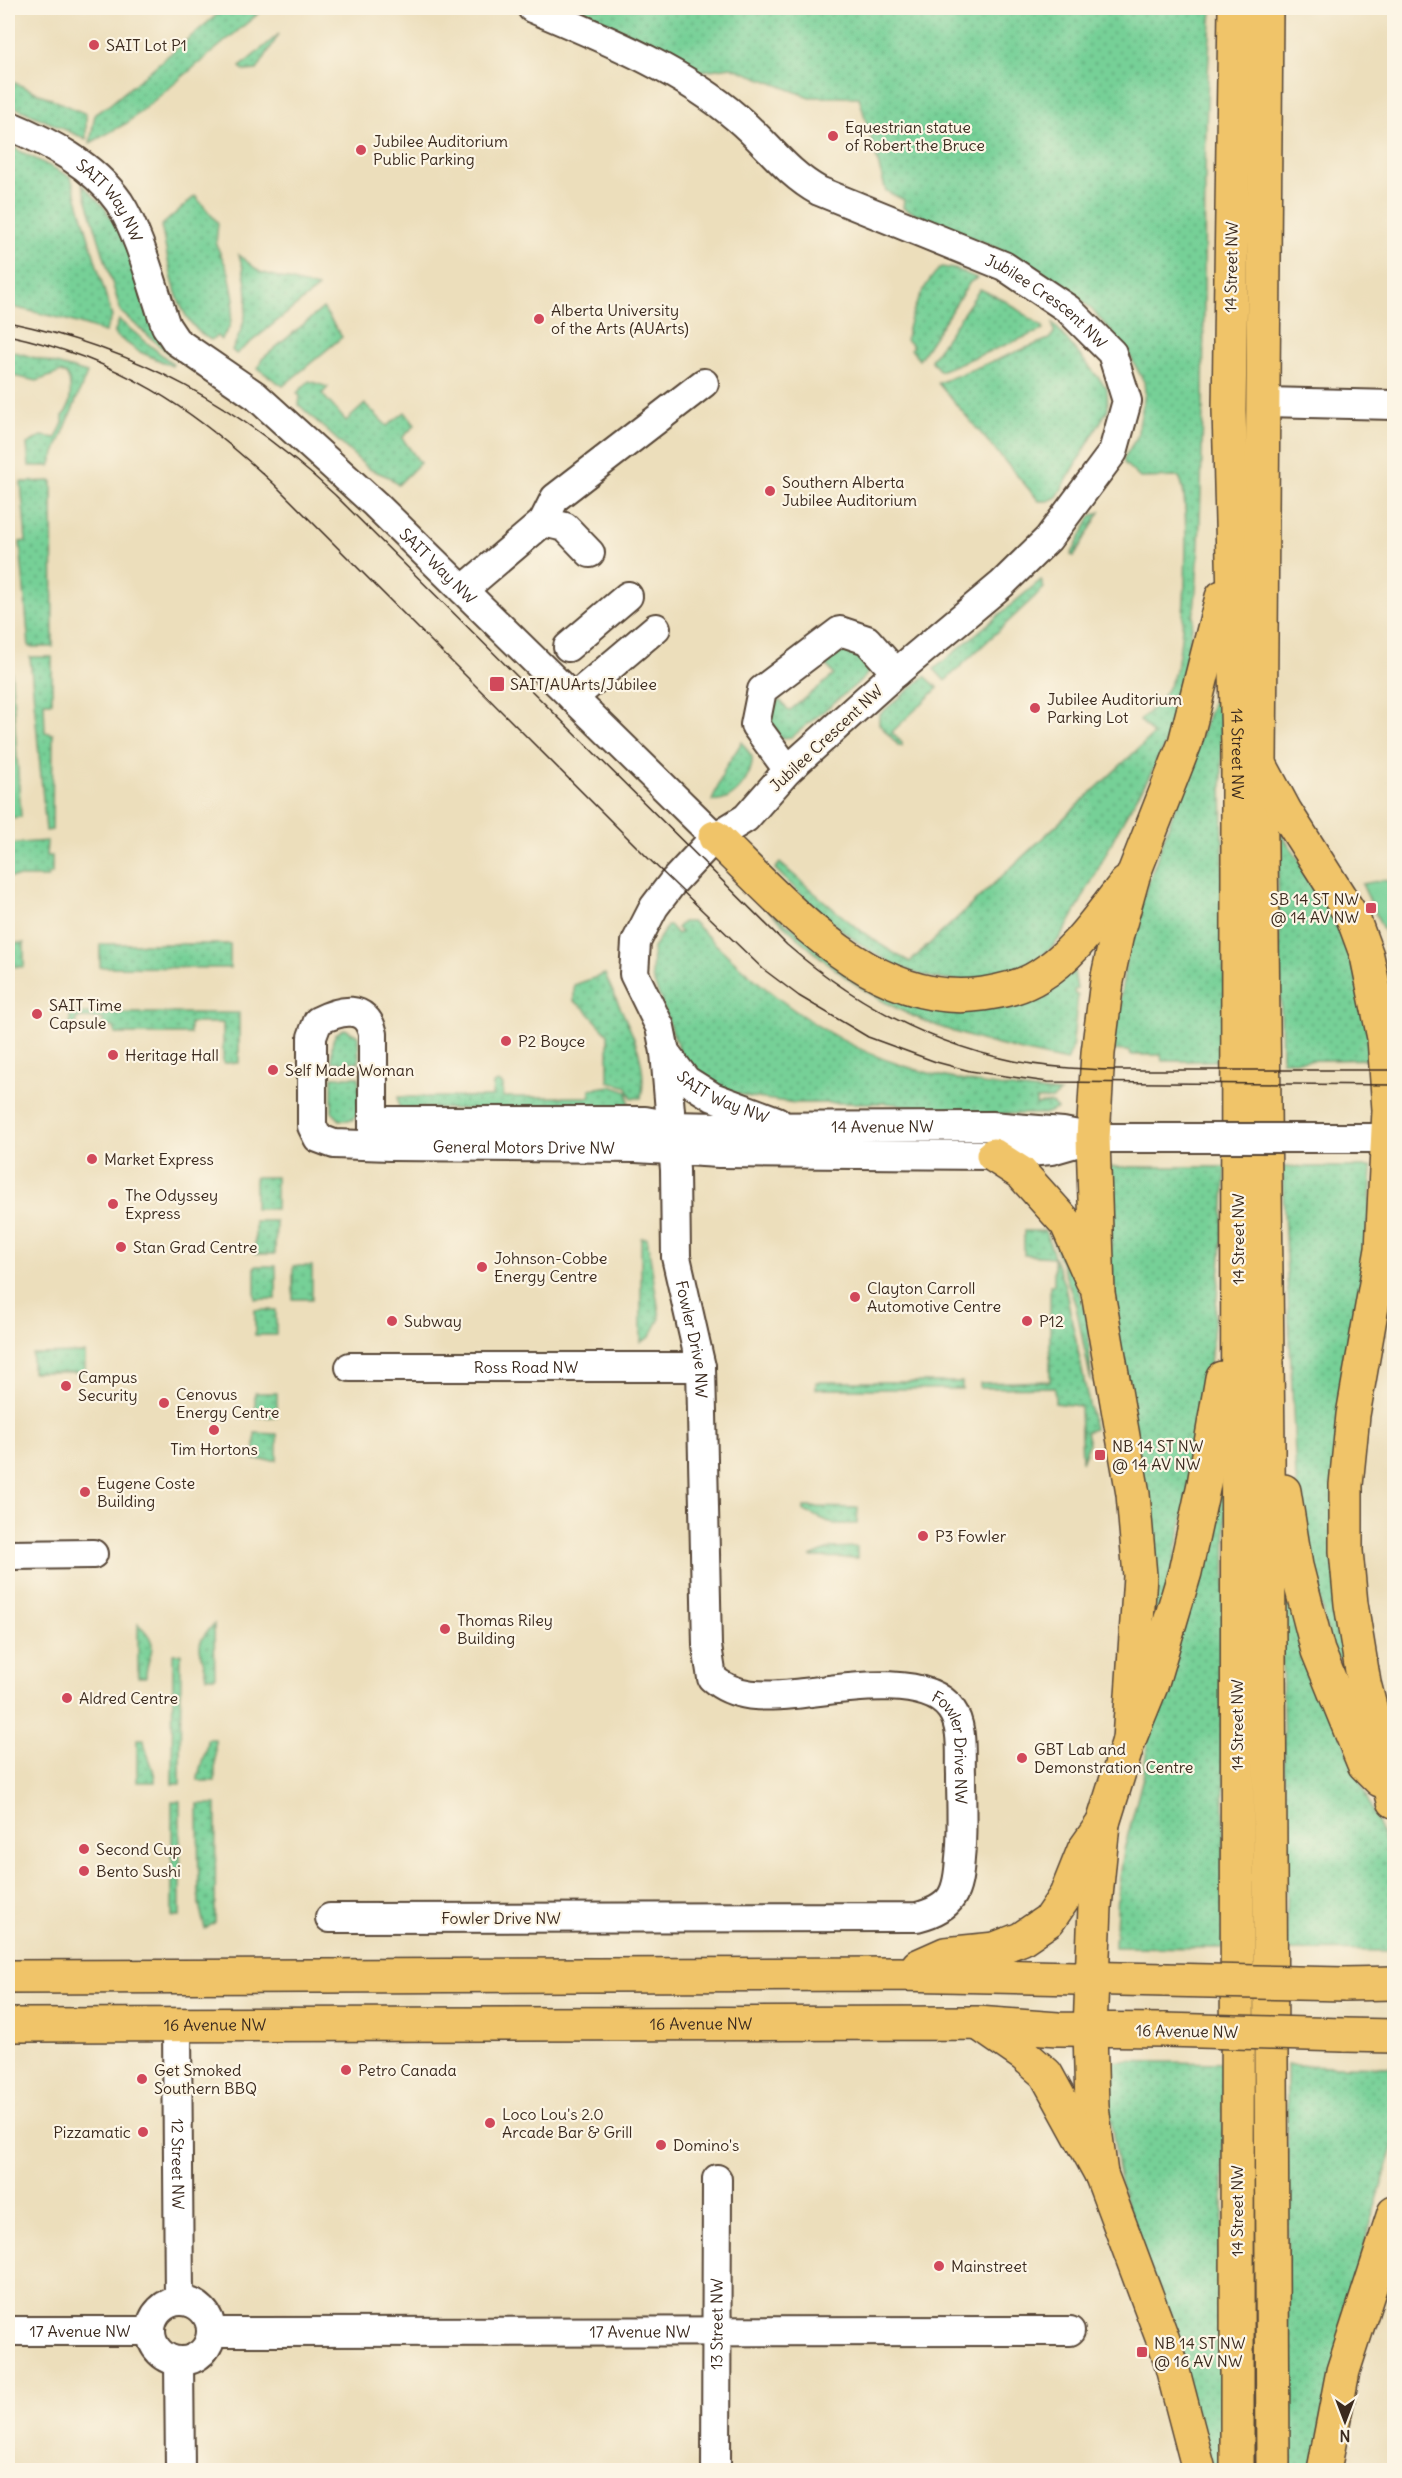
<svg xmlns="http://www.w3.org/2000/svg" width="1402" height="2478" font-family="Delius,sans-serif">
	<style>
		.grass { fill: url(#grass-dots); stroke: #587d5a; stroke-width: 1.5 }
		.park { fill: #76d097; stroke: #587d5a; stroke-width: 1.5 }
		.lines { fill: none; stroke-linecap: round; stroke-linejoin: round }
		.minor-casing { stroke: #564536; stroke-width: 32 }
		.major-casing { stroke: #564536; stroke-width: 36 }
		.highway-casing { stroke: #564536; stroke-width: 36 }
		.minor { stroke: #fff; stroke-width: 28 }
		.major { stroke: #f0c469; stroke-width: 33 }
		.highway { stroke: #f0c469; stroke-width: 33 }
		.tram { stroke: #3b2a1e; stroke-width: 1.5 }
		.minor-bridge-casing { stroke: #564536; stroke-width: 32; stroke-linecap: butt }
		.highway-bridge-casing { stroke: #564536; stroke-width: 36; stroke-linecap: butt }
		.minor-bridge { stroke: #fff; stroke-width: 28 }
		.highway-bridge { stroke: #f0c469; stroke-width: 33 }
		.poi-dot { fill: #d1495b; stroke: #fcf5e5; stroke-width: 2 }
		.labels { text-anchor: middle; stroke-width: 4.5; stroke-linejoin: round; paint-order: stroke }
		.poi-label { font-size: 16px; fill: #3b2a1e; stroke: #fcf5e5; text-anchor: start }
		.street-label { font-size: 16px; fill: #3b2a1e; stroke: #fcf5e5 }
	</style>
	<defs>
		<pattern id="grass-dots" width="8" height="8" patternUnits="userSpaceOnUse" patternTransform="scale(1.5)"><rect width="8" height="8" fill="#76d097"/><path d="M2 2h.1M6 6h.1" fill="none" stroke="#62a97b" stroke-width="1.8" stroke-linecap="round"/></pattern>
	</defs>
	<rect width="100%" height="100%" fill="#fcf5e5"/>
	<filter id="ink" filterUnits="userSpaceOnUse"><feTurbulence type="fractalNoise" baseFrequency=".0167" numOctaves="2"/><feDisplacementMap in="SourceGraphic" scale="12" xChannelSelector="R" yChannelSelector="G"/><feConvolveMatrix kernelMatrix="1 2 1 2 8 2 1 2 1" color-interpolation-filters="sRGB"/></filter>
	<filter id="wash" filterUnits="userSpaceOnUse"><feTurbulence type="fractalNoise" baseFrequency=".008" numOctaves="4" result="noise"/><feDisplacementMap in="SourceGraphic" scale="24" xChannelSelector="R" yChannelSelector="G"/><feGaussianBlur stdDeviation="1.35" result="paint"/><feColorMatrix in="noise" values="0 0 0 0 0 0 0 0 0 0 0 0 0 0 0 0 0 1.4 0 .05"/><feComposite in="paint" operator="in"/></filter>
	<g filter="url(#wash)">
		<rect width="100%" height="100%" fill="#ecdebb"/>
		<g class="grass">
			<polygon points="225,8 265,8 127,123 90,143 95,114 108,106"/>
			<path d="M567,8H1212C1201,155 1206,303 1202,451C1200,546 1198,643 1169,733C1158,768 1141,788 1124,819C1111,842 1101,865 1088,888C1077,907 1066,934 1050,949C1035,962 1016,969 998,975C908,1003 833,925 775,869L780,863C822,899 861,936 910,962L1153,735L1140,720C1157,704 1169,692 1176,669C1184,645 1192,495 1179,477L1140,478L1124,463V458L1137,437L1145,393L1144,382L1129,354L1097,315L1077,295L1030,263L903,208L904,200L886,191L859,97H809L731,67L696,72L626,32Z"/>
			<polygon points="279,34 257,70 245,71 240,67"/>
			<polygon points="8,80 86,114 86,139 8,104"/>
			<polygon points="8,145 71,177 112,317 105,332 64,319 8,306"/>
			<polygon points="82,184 105,208 121,234 173,357 121,312"/>
			<path d="M195,196L218,223L216,244L229,273L234,299L230,326L221,340L217,336L211,340C172,320 170,262 161,226Z"/>
			<path d="M239,255L260,272L318,288L236,354L232,350C250,317 251,291 239,255Z"/>
			<path d="M941,267L955,269L977,278L970,282L919,360L911,349L913,346L906,340C909,315 923,284 941,267Z"/>
			<polygon points="980,289 1005,301 1043,327 1043,330 940,371 931,360"/>
			<polygon points="323,308 342,337 283,386 258,369 262,359"/>
			<polygon points="119,320 173,364 172,366 138,351 114,334"/>
			<polygon points="1053,323 1107,388 1108,409 1057,497 1048,501 1039,501 938,383 1049,339 1054,333"/>
			<path d="M8,350L87,373L50,466H29L27,444L42,436L56,438L63,423V415C72,407 72,386 67,375L61,372L37,381L8,375Z"/>
			<polygon points="309,381 328,387 322,394 346,421 365,404 387,426 405,412 415,425 402,438 420,463 398,485 389,477 369,469 299,405 300,396 297,393"/>
			<polygon points="52,481 53,647 29,647 20,542 26,541 21,482"/>
			<polygon points="1100,512 1074,556 1071,555 1091,516"/>
			<polygon points="1041,580 1044,588 945,681 934,669"/>
			<polygon points="843,643 871,655 870,669 864,678 792,737 781,738 773,732 767,708 780,700 789,711 834,675 826,664 825,657"/>
			<polygon points="30,657 52,657 52,702 44,702 45,732 53,734 52,830 46,831"/>
			<polygon points="925,676 938,688 892,732 902,743 902,746 898,745 879,724 879,715"/>
			<polygon points="1213,701 1221,701 1226,1061 1162,1061 1161,1055 1131,1055 1128,1051 1112,1050 1131,931"/>
			<path d="M742,742L752,757C754,776 732,805 712,801L725,768Z"/>
			<polygon points="1277,828 1331,905 1352,958 1377,1059 1282,1061"/>
			<polygon points="47,841 46,856 52,856 52,874 48,874 48,877 8,877 8,844"/>
			<path d="M768,910L887,995L1073,966L1077,989L1074,990L1075,995H1078L1072,1049L1067,1061C1011,1049 955,1036 904,1012C852,988 809,949 768,910Z"/>
			<path d="M683,922H693C751,980 818,1038 898,1064C951,1082 1006,1088 1060,1093L1053,1099L1036,1100V1105L1051,1103L1057,1109L1044,1114H975L887,1103H795L750,1097L713,1087L681,1055L652,977L653,948L667,926H670L677,934L681,932L677,928Z"/>
			<polygon points="8,943 24,943 24,967 8,966"/>
			<polygon points="100,944 230,944 230,968 100,967"/>
			<path d="M605,974C620,1013 651,1054 641,1098H632L627,1087L608,1081V1034L584,1008L574,1001V985Z"/>
			<polygon points="70,1013 239,1013 239,1063 223,1063 223,1023 190,1023 190,1034 115,1034 114,1027 103,1027 103,1019 76,1018 76,1025 70,1025"/>
			<path d="M345,1029L358,1036L359,1062H332C332,1048 329,1034 345,1029Z"/>
			<polygon points="332,1077 359,1077 359,1112 352,1120 340,1120 332,1112"/>
			<polygon points="498,1082 503,1085 503,1097 590,1097 590,1089 611,1086 628,1092 629,1111 399,1108 398,1097 492,1097 493,1084"/>
			<polygon points="1109,1167 1226,1167 1221,1257 1205,1412 1166,1601 1149,1630 1111,1267"/>
			<polygon points="1282,1167 1372,1167 1344,1657 1333,1660 1297,1498"/>
			<rect x="255" y="1177" width="21" height="32"/>
			<polygon points="255,1221 276,1221 275,1254 255,1254"/>
			<polygon points="1024,1231 1045,1231 1065,1287 1094,1429 1086,1432 1089,1444 1082,1462 1080,1406 1055,1403 1055,1387 980,1388 980,1383 1050,1381 1050,1285 1054,1285 1054,1257 1024,1255"/>
			<polygon points="1050,1231 1060,1232 1088,1320 1091,1381 1076,1306"/>
			<polygon points="641,1238 647,1238 660,1318 650,1337 641,1342"/>
			<rect x="255" y="1266" width="21" height="33"/>
			<rect x="293" y="1266" width="19" height="33"/>
			<rect x="255" y="1310" width="21" height="25"/>
			<polygon points="85,1353 85,1372 32,1372 32,1354"/>
			<rect x="816" y="1382" width="146" height="7"/>
			<rect x="255" y="1393" width="22" height="24"/>
			<polygon points="255,1433 277,1434 277,1460 255,1460"/>
			<polygon points="1215,1483 1226,1484 1223,1948 1115,1947 1118,1892 1124,1850 1144,1773 1149,1725"/>
			<polygon points="804,1507 858,1508 857,1524 834,1524 804,1511"/>
			<polygon points="857,1547 857,1558 810,1557 832,1548"/>
			<polygon points="1281,1590 1291,1590 1349,1755 1394,1863 1394,1951 1287,1950"/>
			<path d="M138,1624C164,1647 146,1652 146,1677H138Z"/>
			<path d="M214,1624L215,1677H207C203,1650 190,1647 214,1624Z"/>
			<polygon points="173,1654 181,1654 180,1784 172,1784"/>
			<path d="M137,1739H144C145,1755 155,1766 155,1782H137Z"/>
			<path d="M207,1739H215V1781H198C198,1766 207,1755 207,1739Z"/>
			<rect x="172" y="1801" width="8" height="116"/>
			<polygon points="198,1804 216,1804 215,1922 205,1929 199,1905"/>
			<polygon points="1106,2061 1223,2063 1223,2470 1210,2470 1120,2182 1107,2095"/>
			<polygon points="1287,2065 1394,2067 1394,2145 1367,2233 1362,2267 1315,2470 1287,2470"/>
		</g>
		<g class="park">
			<polygon points="8,620 21,817 8,818"/>
			<polygon points="1383,880 1394,883 1394,965 1388,940 1362,884"/>
		</g>
	</g>
	<g filter="url(#ink)">
		<g class="lines">
			<g class="minor-casing">
				<g id="minor">
					<path id="s1" d="M532,8C600,37 681,69 737,118C767,143 785,172 819,191L1004,266L1068,309L1112,353L1127,401L1113,452L1048,539L1002,584L891,677L788,770L746,818L715,837"/>
					<path id="s2" d="M8,125C49,142 93,165 119,202C140,234 153,289 166,326L176,341L256,396L375,504L715,837L673,882L654,907L636,942L634,974L660,1027L665,1052L675,1170L676,1257L701,1367L707,1646L712,1678C735,1698 764,1697 794,1694C833,1690 925,1672 951,1709C964,1727 960,1754 961,1775C961,1803 963,1831 960,1858C958,1893 953,1908 917,1917L330,1918"/>
					<polyline points="1265,402 1394,405"/>
					<polyline points="543,522 555,498 704,383"/>
					<polyline points="463,590 543,522 565,527 590,553"/>
					<polyline points="568,647 628,596"/>
					<polyline points="573,698 656,628"/>
					<polyline points="788,770 755,725 762,690 840,631 867,640 896,673"/>
					<path id="s3" d="M665,1052L686,1080L713,1097L777,1121"/>
					<path id="s4" d="M373,1121H645L672,1126L718,1127L992,1126L1063,1132L1093,1138H1173"/>
					<polyline points="1333,1138 1394,1138"/>
					<path id="s5" d="M373,1145V1034C366,1003 340,1010 318,1021L312,1037V1126L318,1138L334,1144L390,1146L636,1148L719,1153L993,1155L1051,1150L1093,1138"/>
					<path id="s6" d="M350,1367H701"/>
					<polyline points="8,1555 93,1554"/>
					<path id="s7" d="M177,2026L179,2301"/>
					<circle cx="181" cy="2331" r="30"/>
					<path id="s8" d="M8,2331H151"/>
					<path id="s9" d="M211,2332L1070,2331"/>
					<polyline points="179,2361 180,2470"/>
					<path id="s10" d="M716,2470L717,2179"/>
				</g>
			</g>
			<g class="major-casing">
				<g id="major">
					<path id="s11" d="M1235,8L1229,410L1238,746L1237,2470"/>
					<polyline points="1266,8 1260,764 1268,1447 1273,2470"/>
					<polyline points="1262,768 1285,811 1353,918 1367,956 1384,1038 1389,1110 1382,1249 1353,1415 1346,1485 1346,1551 1351,1604 1364,1683 1394,1801"/>
					<path d="M715,837C788,907 873,1010 983,994C1003,991 1022,987 1039,976C1075,954 1099,916 1126,883"/>
					<polyline points="993,1155 1021,1173 1067,1224 1092,1280"/>
					<polyline points="1284,1491 1296,1566 1318,1651 1364,1764 1380,1780"/>
					<polyline points="1129,1740 1140,1576 1133,1494 1098,1293 1093,1138 1098,1053 1107,981 1117,934 1134,873 1185,743 1222,597"/>
					<polyline points="1199,2470 1169,2356 1101,2174 1092,2107 1090,2029 1095,1907 1103,1823 1129,1740 1151,1686 1185,1572 1204,1484 1222,1378"/>
					<polyline points="1324,2470 1343,2371 1394,2213"/>
				</g>
			</g>
			<g class="highway-casing">
				<g id="highway">
					<polyline points="918,1966 945,1954 995,1949 1021,1939 1049,1920 1066,1895 1084,1850 1103,1823"/>
					<polyline points="8,1977 898,1974 1165,1980"/>
					<polyline points="1344,1984 1394,1983"/>
					<polyline points="979,2024 1024,2055 1046,2074 1101,2174"/>
					<path id="s12" d="M8,2025L977,2023L1058,2029L1165,2030"/>
					<polyline points="1344,2035 1394,2036"/>
					<polyline points="1386,2243 1394,2231"/>
				</g>
			</g>
			<use href="#minor" class="minor"/>
			<use href="#major" class="major"/>
			<use href="#highway" class="highway"/>
			<g class="tram">
				<path d="M8,322C138,349 238,405 335,495L787,945C853,1002 928,1043 1014,1061C1072,1072 1132,1070 1191,1070C1259,1070 1327,1070 1394,1070"/>
				<path d="M8,335C119,359 192,407 274,484L649,859L763,969L799,996L868,1037L936,1062L970,1071L1048,1082L1394,1085"/>
			</g>
			<g class="minor-bridge-casing">
				<polyline id="minor-bridge" points="1173,1138 1333,1138"/>
			</g>
			<g class="highway-bridge-casing">
				<g id="highway-bridge">
					<polyline points="1165,1980 1344,1984"/>
					<polyline points="1165,2030 1344,2035"/>
				</g>
			</g>
			<use href="#minor-bridge" class="minor-bridge"/>
			<use href="#highway-bridge" class="highway-bridge"/>
		</g>
	</g>
	<g class="poi-dot">
		<circle cx="94" cy="45" r="6"/>
		<circle cx="833" cy="136" r="6"/>
		<circle cx="361" cy="150" r="6"/>
		<circle cx="539" cy="319" r="6"/>
		<circle cx="770" cy="491" r="6"/>
		<rect x="489" y="676" width="16" height="16" rx="3"/>
		<circle cx="1035" cy="708" r="6"/>
		<rect x="1365" y="902" width="12" height="12" rx="3"/>
		<circle cx="37" cy="1014" r="6"/>
		<circle cx="506" cy="1041" r="6"/>
		<circle cx="113" cy="1055" r="6"/>
		<circle cx="273" cy="1070" r="6"/>
		<circle cx="92" cy="1159" r="6"/>
		<circle cx="113" cy="1204" r="6"/>
		<circle cx="121" cy="1247" r="6"/>
		<circle cx="482" cy="1267" r="6"/>
		<circle cx="855" cy="1297" r="6"/>
		<circle cx="392" cy="1321" r="6"/>
		<circle cx="1027" cy="1321" r="6"/>
		<circle cx="66" cy="1386" r="6"/>
		<circle cx="164" cy="1403" r="6"/>
		<circle cx="214" cy="1430" r="6"/>
		<rect x="1094" y="1449" width="12" height="12" rx="3"/>
		<circle cx="85" cy="1492" r="6"/>
		<circle cx="923" cy="1536" r="6"/>
		<circle cx="445" cy="1629" r="6"/>
		<circle cx="67" cy="1698" r="6"/>
		<circle cx="1022" cy="1758" r="6"/>
		<circle cx="84" cy="1849" r="6"/>
		<circle cx="84" cy="1871" r="6"/>
		<circle cx="346" cy="2070" r="6"/>
		<circle cx="142" cy="2079" r="6"/>
		<circle cx="490" cy="2123" r="6"/>
		<circle cx="143" cy="2132" r="6"/>
		<circle cx="661" cy="2145" r="6"/>
		<circle cx="939" cy="2266" r="6"/>
		<rect x="1136" y="2346" width="12" height="12" rx="3"/>
	</g>
	<g class="labels">
		<g class="poi-label">
			<text x="106" y="51">SAIT Lot P1</text>
			<text x="845" y="133">Equestrian statue<tspan x="845" dy="18">of Robert the Bruce</tspan></text>
			<text x="373" y="147">Jubilee Auditorium<tspan x="373" dy="18">Public Parking</tspan></text>
			<text x="551" y="316">Alberta University<tspan x="551" dy="18">of the Arts (AUArts)</tspan></text>
			<text x="782" y="488">Southern Alberta<tspan x="782" dy="18">Jubilee Auditorium</tspan></text>
			<text x="510" y="690">SAIT/AUArts/Jubilee</text>
			<text x="1047" y="705">Jubilee Auditorium<tspan x="1047" dy="18">Parking Lot</tspan></text>
			<text x="1359" y="905" text-anchor="end">SB 14 ST NW<tspan x="1359" dy="18">@ 14 AV NW</tspan></text>
			<text x="49" y="1011">SAIT Time<tspan x="49" dy="18">Capsule</tspan></text>
			<text x="518" y="1047">P2 Boyce</text>
			<text x="125" y="1061">Heritage Hall</text>
			<text x="285" y="1076">Self Made Woman</text>
			<text x="104" y="1165">Market Express</text>
			<text x="125" y="1201">The Odyssey<tspan x="125" dy="18">Express</tspan></text>
			<text x="133" y="1253">Stan Grad Centre</text>
			<text x="494" y="1264">Johnson-Cobbe<tspan x="494" dy="18">Energy Centre</tspan></text>
			<text x="867" y="1294">Clayton Carroll<tspan x="867" dy="18">Automotive Centre</tspan></text>
			<text x="404" y="1327">Subway</text>
			<text x="1039" y="1327">P12</text>
			<text x="78" y="1383">Campus<tspan x="78" dy="18">Security</tspan></text>
			<text x="176" y="1400">Cenovus<tspan x="176" dy="18">Energy Centre</tspan></text>
			<text x="1112" y="1452">NB 14 ST NW<tspan x="1112" dy="18">@ 14 AV NW</tspan></text>
			<text x="214" y="1455" text-anchor="middle">Tim Hortons</text>
			<text x="97" y="1489">Eugene Coste<tspan x="97" dy="18">Building</tspan></text>
			<text x="935" y="1542">P3 Fowler</text>
			<text x="457" y="1626">Thomas Riley<tspan x="457" dy="18">Building</tspan></text>
			<text x="79" y="1704">Aldred Centre</text>
			<text x="1034" y="1755">GBT Lab and<tspan x="1034" dy="18">Demonstration Centre</tspan></text>
			<text x="96" y="1855">Second Cup</text>
			<text x="96" y="1877">Bento Sushi</text>
			<text x="154" y="2076">Get Smoked<tspan x="154" dy="18">Southern BBQ</tspan></text>
			<text x="358" y="2076">Petro Canada</text>
			<text x="502" y="2120">Loco Lou's 2.0<tspan x="502" dy="18">Arcade Bar &amp; Grill</tspan></text>
			<text x="131" y="2138" text-anchor="end">Pizzamatic</text>
			<text x="673" y="2151">Domino's</text>
			<text x="951" y="2272">Mainstreet</text>
			<text x="1154" y="2349">NB 14 ST NW<tspan x="1154" dy="18">@ 16 AV NW</tspan></text>
		</g>
		<g class="street-label">
			<text dy="6" stroke="none"><textPath href="#s2" startOffset="130">SAIT Way NW</textPath></text>
			<text transform="translate(1231 267) rotate(-89)" y="6">14 Street NW</text>
			<text dy="6" stroke="none"><textPath href="#s1" startOffset="598">Jubilee Crescent NW</textPath></text>
			<text dy="6" stroke="none"><textPath href="#s2" startOffset="634">SAIT Way NW</textPath></text>
			<text transform="translate(826 738) rotate(-43)" y="6">Jubilee Crescent NW</text>
			<text dy="6" stroke="none"><textPath href="#s11" startOffset="746">14 Street NW</textPath></text>
			<text dy="6" stroke="none"><textPath href="#s3" startOffset="76">SAIT Way NW</textPath></text>
			<text dy="6" stroke="none"><textPath href="#s4" startOffset="510">14 Avenue NW</textPath></text>
			<text dy="6" stroke="none"><textPath href="#s5" startOffset="506">General Motors Drive NW</textPath></text>
			<text transform="translate(1238 1239) rotate(-90)" y="6">14 Street NW</text>
			<text dy="6" stroke="none"><textPath href="#s2" startOffset="1560">Fowler Drive NW</textPath></text>
			<text dy="6" stroke="none"><textPath href="#s6" startOffset="176">Ross Road NW</textPath></text>
			<text transform="translate(1237 1725) rotate(-90)" y="6">14 Street NW</text>
			<text dy="6" stroke="none"><textPath href="#s2" startOffset="2187">Fowler Drive NW</textPath></text>
			<text x="501" y="1924">Fowler Drive NW</text>
			<text dy="6" stroke="none"><textPath href="#s12" startOffset="693">16 Avenue NW</textPath></text>
			<text dy="6" stroke="none"><textPath href="#s12" startOffset="207">16 Avenue NW</textPath></text>
			<text transform="translate(1187 2031) rotate(1)" y="6">16 Avenue NW</text>
			<text dy="6" stroke="none"><textPath href="#s7" startOffset="138">12 Street NW</textPath></text>
			<text transform="translate(1237 2211) rotate(-90)" y="6">14 Street NW</text>
			<text dy="6" stroke="none"><textPath href="#s10" startOffset="146">13 Street NW</textPath></text>
			<text dy="6" stroke="none"><textPath href="#s8" startOffset="72">17 Avenue NW</textPath></text>
			<text dy="6" stroke="none"><textPath href="#s9" startOffset="429">17 Avenue NW</textPath></text>
		</g>
	</g>
	<rect width="1402" height="2478" fill="none" stroke="#fcf5e5" stroke-width="30"/>
	<g transform="translate(1345 2421) rotate(180)" stroke="#fcf5e5" stroke-width="4.5" paint-order="stroke">
	<path d="M0-4.5L10 22L0 15L-10 22Z" fill="#3b2a1e"/>
	<text y="-9" font-size="16" font-weight="bold" text-anchor="middle" fill="#3b2a1e">N</text>
	</g>
</svg>
